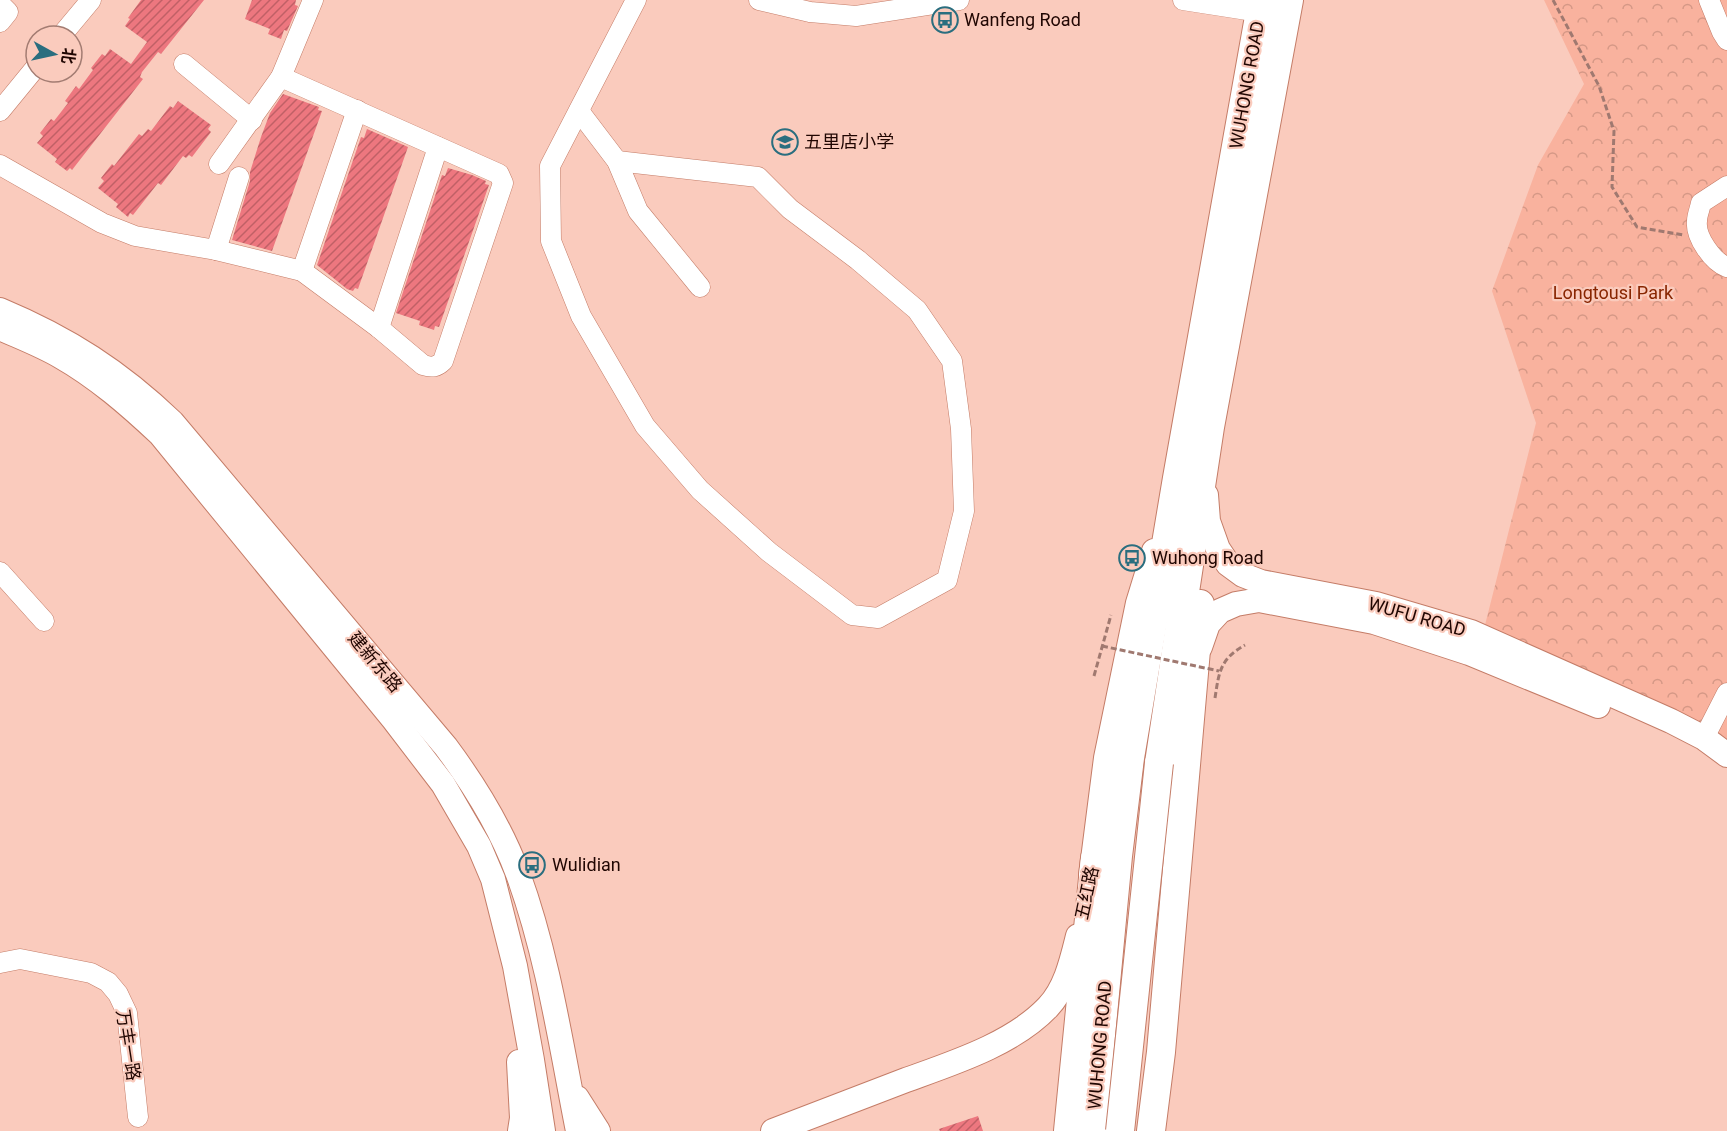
<svg xmlns="http://www.w3.org/2000/svg" width="1727" height="1131" font-family="Roboto,'Noto Sans SC',sans-serif">
	<style>
		.forest { fill: url(#forest-crowns) }
		.building { fill: url(#building-hatch) }
		.lines { fill: none; stroke-linecap: round; stroke-linejoin: round }
		.minor-casing { stroke: #c47c67; stroke-width: 21 }
		.major-casing { stroke: #c47c67; stroke-width: 26 }
		.highway-casing { stroke: #c47c67; stroke-width: 30 }
		.path { stroke: #a07970; stroke-width: 3; stroke-dasharray: 6 3; stroke-linecap: butt }
		.minor { stroke: #fff; stroke-width: 20 }
		.major { stroke: #fff; stroke-width: 24 }
		.highway { stroke: #fff; stroke-width: 28 }
		.highway-bridge-casing { stroke: #c47c67; stroke-width: 30; stroke-linecap: butt }
		.path-bridge { stroke: #a07970; stroke-width: 3; stroke-dasharray: 6 3; stroke-linecap: butt }
		.highway-bridge { stroke: #fff; stroke-width: 28 }
		.labels { text-anchor: middle; stroke-width: 4.5; stroke-linejoin: round; paint-order: stroke }
		.poi-label { font-size: 18px; fill: #200602; stroke: #facbbd; text-anchor: start }
		.street-label { font-size: 18px; fill: #200602; stroke: #facbbd }
		.park-label { font-size: 18px; fill: #882500; stroke: #facbbd }
	</style>
	<defs>
		<pattern id="forest-crowns" width="20" height="18" patternUnits="userSpaceOnUse" patternTransform="scale(1.5)"><rect width="20" height="18" fill="#f9b29e"/><path d="M2 6a3 3 0 1 1 6 0M12 15a3 3 0 1 1 6 0" fill="none" stroke="#d59886"/></pattern>
		<pattern id="building-hatch" width="6" height="6" patternUnits="userSpaceOnUse" patternTransform="scale(1.5)"><rect width="6" height="6" fill="#ed777f"/><path d="M-1 1l2-2M0 6l6-6M5 7l2-2" fill="none" stroke="#c06066"/></pattern>
	</defs>
	<rect width="100%" height="100%" fill="#facbbd"/>
	<polygon class="forest" points="1544,0 1727,0 1727,741 1719,735 1633,690 1484,629 1536,423 1492,291 1538,165 1584,84"/>
	<g class="building">
		<polygon points="141,0 204,0 161,54 158,52 142,72 140,77 143,79 72,170 70,168 67,171 55,162 57,159 37,143 43,136 40,133 51,119 54,121 68,103 65,101 76,86 79,89 93,70 91,68 102,54 105,56 110,49 131,64 147,42 125,26 130,19 128,18"/>
		<polygon points="252,0 296,0 295,5 298,6 287,31 284,30 281,39 268,34 270,29 245,19"/>
		<polygon points="283,94 319,107 318,110 322,111 272,251 232,240 250,181 250,172 261,137 270,113"/>
		<polygon points="178,101 211,125 208,129 211,132 192,157 189,155 186,158 183,156 161,185 158,183 133,215 130,213 128,217 116,207 118,204 98,188 104,181 101,178 112,164 114,166 139,134 142,136 148,129 151,131 170,106 173,108"/>
		<polygon points="367,129 408,147 358,289 355,288 353,291 347,289 317,265 361,137 364,138"/>
		<polygon points="448,168 472,175 486,181 485,184 489,185 439,327 435,326 434,330 419,325 420,321 396,313 442,175 445,176"/>
		<polygon points="978,1116 983,1131 940,1131 939,1129"/>
	</g>
	<g class="lines">
		<g class="minor-casing">
			<g id="minor">
				<polyline points="759,0 810,12 856,16 959,0"/>
				<polyline points="1183,0 1260,12"/>
				<polyline points="1709,0 1722,32 1727,40"/>
				<polyline points="0,4 8,12 0,22"/>
				<polyline points="61,36 91,0"/>
				<polyline points="184,64 252,120"/>
				<polyline points="0,111 36,67"/>
				<polyline points="579,111 617,161 638,211 700,287"/>
				<polyline points="617,161 758,177 790,209 858,260 917,310 952,361 961,429 964,511 947,580 878,618 852,615 769,552 700,490 645,426 581,316 551,241 550,166 636,0"/>
				<polyline points="219,164 281,77 313,0"/>
				<path d="M0,165L102,223L135,236L216,250L302,271L379,328L423,365C432,368 437,367 443,361L503,183L499,174L281,77"/>
				<path d="M1727,186L1701,203C1700,209 1697,215 1697,221C1695,237 1713,262 1727,267"/>
				<polyline points="216,250 239,177"/>
				<polyline points="302,271 357,110"/>
				<polyline points="379,328 438,147"/>
				<polyline points="0,572 44,621"/>
				<polyline points="1704,738 1727,693"/>
				<polyline points="0,963 20,959 91,973 108,982 118,994 127,1013 138,1117"/>
			</g>
		</g>
		<g class="major-casing">
			<g id="major">
				<path d="M0,310C67,338 120,372 172,422L446,747C475,786 501,828 518,874C548,956 561,1045 578,1131"/>
				<path d="M0,328C20,337 41,345 60,356C97,377 129,405 160,434L394,720L443,784L479,846L493,879L515,966L532,1060L543,1131"/>
				<polyline points="1206,495 1208,521 1218,549 1228,564 1243,575 1261,582 1376,604 1471,632 1671,721 1704,738 1727,755"/>
				<polyline points="1200,647 1208,624 1220,611 1236,604 1259,600 1374,622 1469,653 1598,706"/>
				<polyline points="1091,875 1106,758 1138,603 1154,551"/>
				<polyline points="519,1062 522,1118 520,1131"/>
				<polyline points="577,1098 598,1131"/>
				<path d="M773,1131C817,1114 862,1097 906,1080C953,1063 1013,1044 1048,1007C1066,988 1072,960 1078,936"/>
			</g>
		</g>
		<g class="highway-casing">
			<g id="highway">
				<polyline points="1159,763 1210,427 1289,0"/>
				<polyline points="1068,1131 1095,858"/>
				<polyline points="1092,1131 1118,856 1130,758 1177,478 1262,0"/>
				<polyline points="1151,1131 1161,1052 1200,604"/>
			</g>
		</g>
		<g class="path">
			<polyline points="1553,0 1599,86 1614,131 1612,187 1637,227 1683,235"/>
			<polyline points="1094,676 1111,615"/>
			<path d="M1215,698C1219,672 1220,659 1245,645"/>
		</g>
		<use href="#minor" class="minor"/>
		<use href="#major" class="major"/>
		<use href="#highway" class="highway"/>
		<g class="highway-bridge-casing">
			<polyline id="highway-bridge" points="1120,1131 1159,763"/>
		</g>
		<polyline class="path-bridge" points="1102,646 1219,671"/>
		<use href="#highway-bridge" class="highway-bridge"/>
	</g>
	<defs>
		<g id="bus-ring" transform="scale(1.35)"><circle r="9.5" fill="#facbbd" stroke="#2a6e7f" stroke-width="1.5"/><path d="M-5-6H5V4H4V6H2V4H-2V6H-4V4H-5ZM-3.5-4V0h7V-4ZM-3.5 1.2v1.5H-2V1.2ZM2 1.2v1.5H3.5V1.2Z" fill="#2a6e7f"/></g>
		<g id="school-ring" transform="scale(1.35)"><circle r="9.5" fill="#facbbd" stroke="#2a6e7f" stroke-width="1.5"/><path d="M0-5L7-2L0 1L-7-2ZM-4 1L0 2.5L4 1V4Q0 6-4 4Z" fill="#2a6e7f"/></g>
	</defs>
	<g fill-rule="evenodd">
		<use href="#bus-ring" x="945" y="20"/>
		<use href="#school-ring" x="785" y="142"/>
		<use href="#bus-ring" x="1132" y="558"/>
		<use href="#bus-ring" x="532" y="865"/>
	</g>
	<g class="labels">
		<g class="poi-label">
			<text x="964" y="26">Wanfeng Road</text>
			<text x="804" y="148">五里店小学</text>
			<text x="1152" y="564">Wuhong Road</text>
			<text x="552" y="871">Wulidian</text>
		</g>
		<g class="street-label">
			<text transform="translate(1247 85) rotate(-80)" y="6">WUHONG ROAD</text>
			<text transform="translate(1417 617) rotate(16)" y="6">WUFU ROAD</text>
			<text transform="translate(375 662) rotate(50)" y="6">建新东路</text>
			<text transform="translate(1087 893) rotate(-78)" y="6">五红路</text>
			<text transform="translate(128 1045) rotate(81)" y="6">万丰一路</text>
			<text transform="translate(1100 1045) rotate(-85)" y="6">WUHONG ROAD</text>
		</g>
		<g class="park-label">
			<text x="1613" y="299">Longtousi Park</text>
		</g>
	</g>
	<g transform="translate(54 54) rotate(98)"><circle r="28" fill="#facbbd" stroke="#a37c72" stroke-width="1.5"/>
	<path d="M0-4.5L10 22L0 15L-10 22Z" fill="#2a6e7f"/>
	<text y="-9" font-size="16" font-weight="bold" text-anchor="middle" fill="#200602">北</text>
	</g>
</svg>
